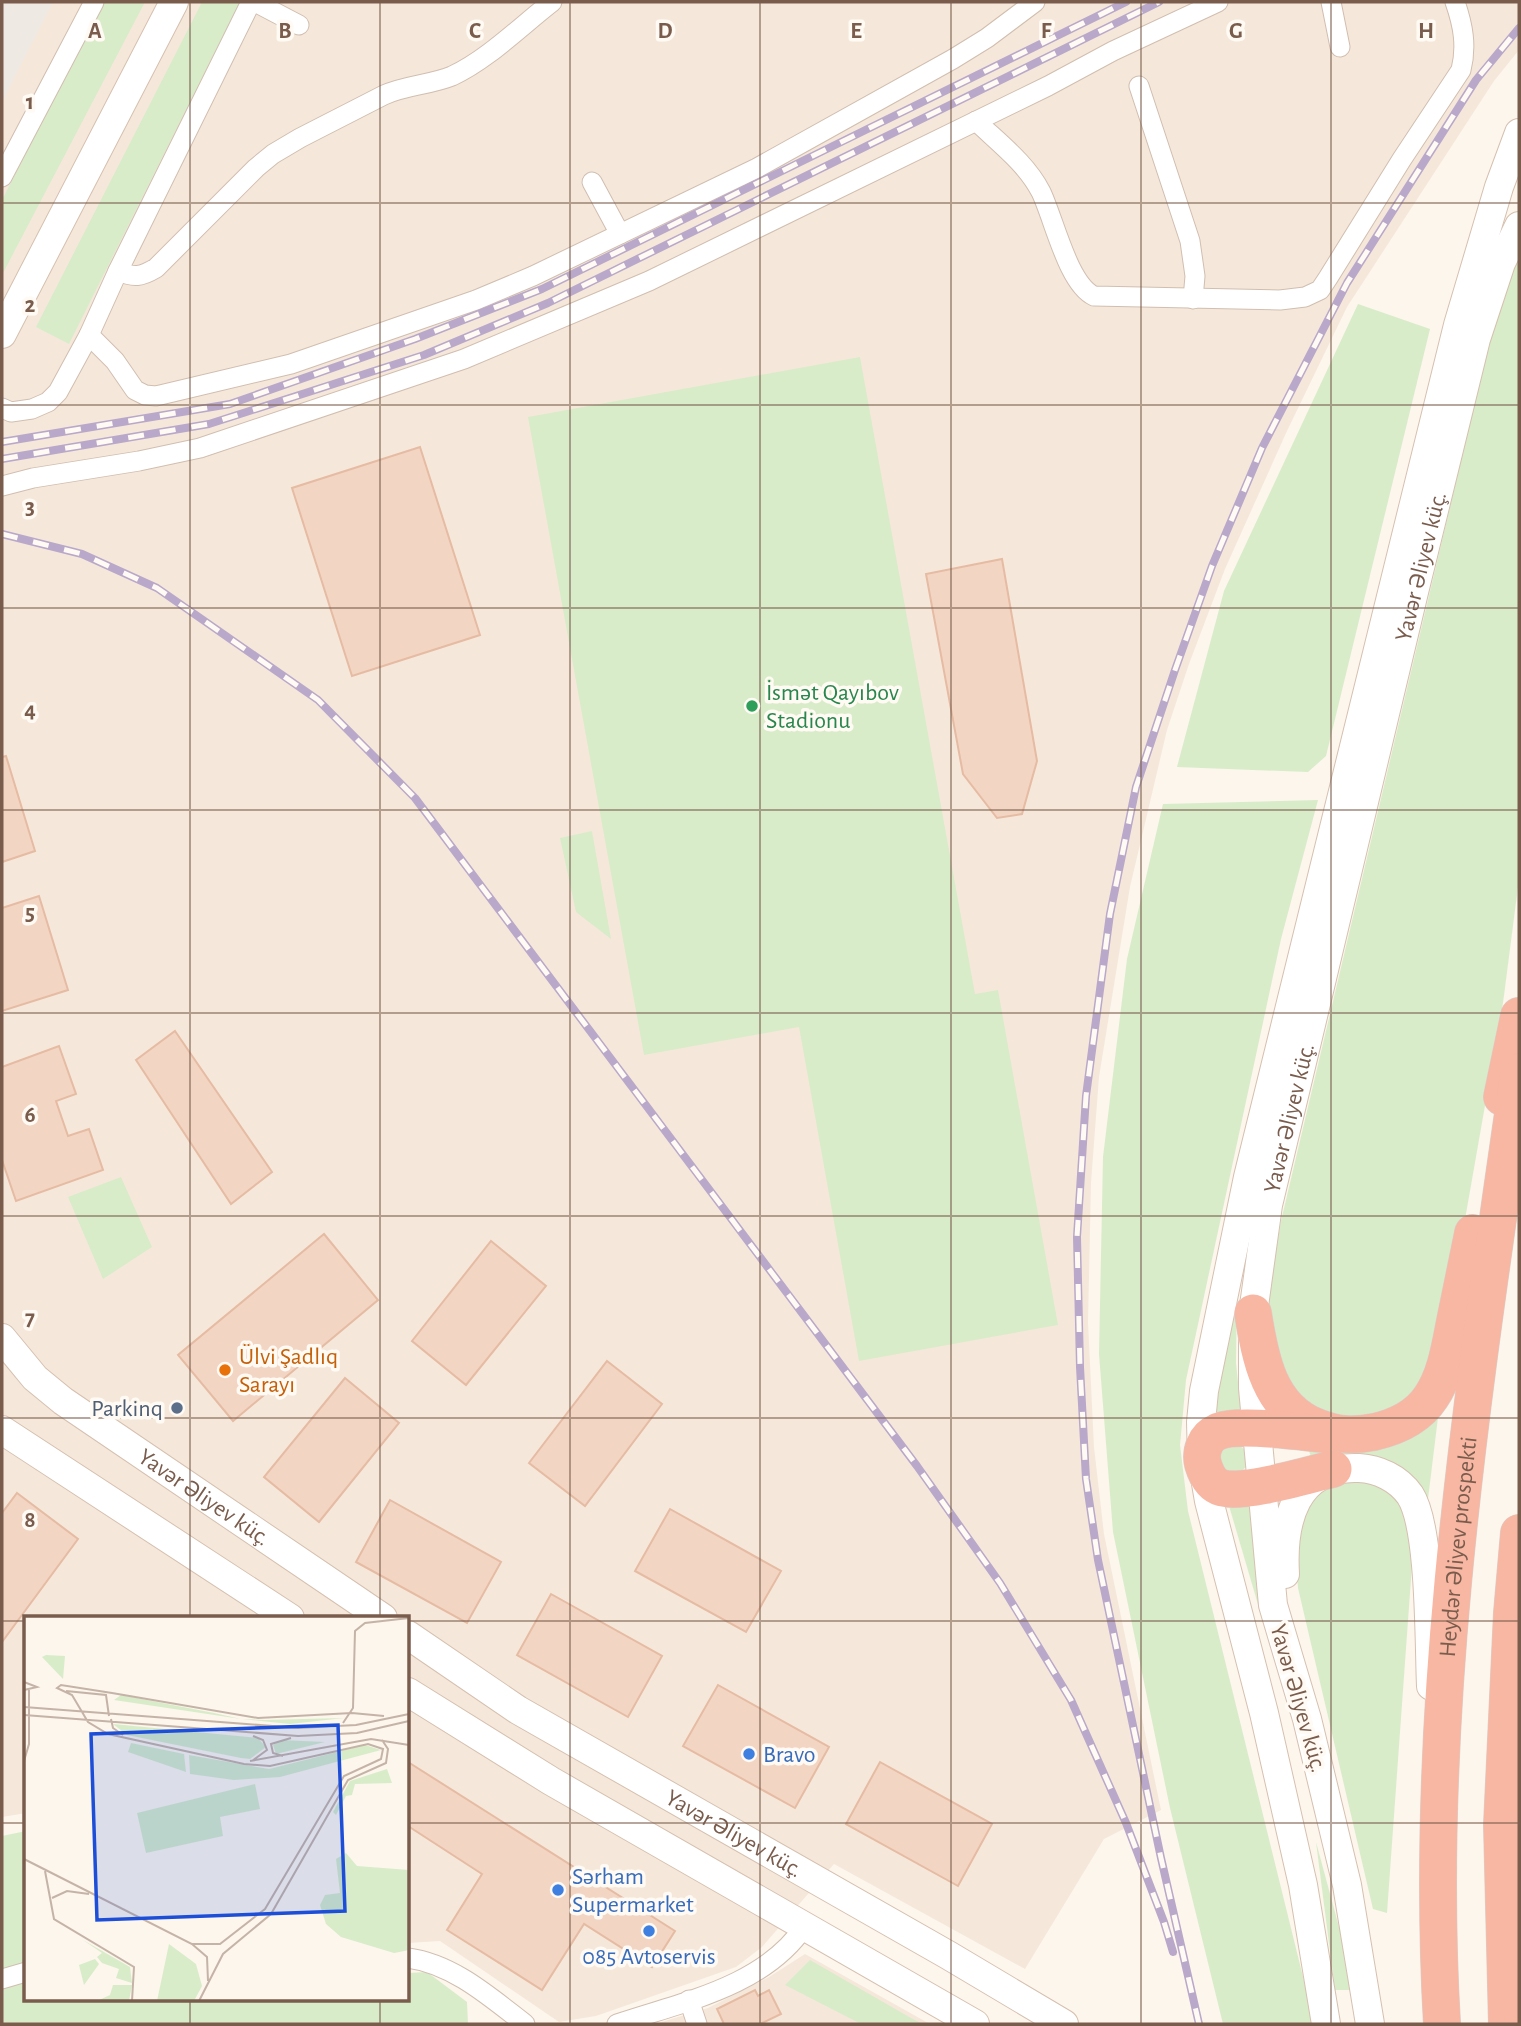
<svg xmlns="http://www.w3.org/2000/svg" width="1521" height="2026" font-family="'Alegreya Sans',sans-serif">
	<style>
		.residential { fill: #f5e8da }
		.industrial { fill: #efe9e4 }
		.green { fill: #d8ecc9 }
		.building { fill: #f3d5c3; stroke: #e6bba3; stroke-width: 2 }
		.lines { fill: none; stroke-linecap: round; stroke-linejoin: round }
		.minor-casing { stroke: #d1beb0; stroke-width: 21 }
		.secondary-casing { stroke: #d6c0b0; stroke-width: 30 }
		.motorway-casing { stroke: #dad1cd; stroke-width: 38 }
		.minor { stroke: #fff; stroke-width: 19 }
		.secondary { stroke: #fff; stroke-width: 28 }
		.motorway { stroke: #f7b7a3; stroke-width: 37 }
		.rail-casing { stroke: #b9a8c9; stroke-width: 8 }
		.rail { stroke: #fffaf3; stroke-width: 5; stroke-dasharray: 16; stroke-linecap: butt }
		.grid { fill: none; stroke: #7a5c4d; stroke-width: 2; stroke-opacity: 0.55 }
		.leisure-dot { fill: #2e9e5b; stroke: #fffaf3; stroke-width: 2.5 }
		.food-dot { fill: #e8710a; stroke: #fffaf3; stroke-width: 2.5 }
		.service-dot { fill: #5c6f8a; stroke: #fffaf3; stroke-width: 2.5 }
		.shop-dot { fill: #3f7fe0; stroke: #fffaf3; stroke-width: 2.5 }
		.labels { text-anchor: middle; stroke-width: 7; stroke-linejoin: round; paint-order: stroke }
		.street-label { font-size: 24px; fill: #7a5c4d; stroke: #fffaf3 }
		.leisure-label { font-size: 24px; fill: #27864d; stroke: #fffaf3; text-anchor: start }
		.food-label { font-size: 24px; fill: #c56008; stroke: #fffaf3; text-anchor: start }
		.service-label { font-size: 24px; fill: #4e5e75; stroke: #fffaf3; text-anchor: end }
		.shop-label { font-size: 24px; fill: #366cbe; stroke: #fffaf3; text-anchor: start }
		.inset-road { fill: none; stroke: #c5b3a7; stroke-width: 2 }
		.view { fill: #1d4ed8; fill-opacity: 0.15; stroke: #1d4ed8; stroke-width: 3.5 }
		.inset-edge { fill: none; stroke: #7a5c4d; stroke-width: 3.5 }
		.grid-label { font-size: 23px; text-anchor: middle; font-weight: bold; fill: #7a5c4d; stroke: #fffaf3; stroke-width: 7; stroke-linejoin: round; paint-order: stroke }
	</style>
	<rect width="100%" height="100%" fill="#fdf6ec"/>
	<g class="residential">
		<polygon points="2,2 1519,2 1519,50 1494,81 1347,307 1287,431 1225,569 1189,664 1167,730 1130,887 1099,1077 1091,1183 1088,1322 1094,1447 1104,1534 1161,1810 1104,1839 1025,1969 834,1864 762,1947 736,1967 596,2016 559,2022 440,1941 408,1943 408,1618 26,1618 26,1813 2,1817"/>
		<polygon points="805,1954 930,2024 655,2024 708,2008 769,1977"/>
	</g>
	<polygon class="industrial" points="2,2 53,2 2,102"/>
	<g class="green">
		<polygon points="103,2 145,2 2,275 2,200"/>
		<polygon points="202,2 240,2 69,344 36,327"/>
		<polygon points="1519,256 1519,879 1503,1003 1447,1322 1426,1389 1383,1422 1308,1415 1269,1346 1268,1297 1281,1221 1499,300"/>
		<polygon points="1358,304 1430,329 1326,756 1308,772 1177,767 1224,591"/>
		<polygon points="860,357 975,994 998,990 1058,1325 859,1361 799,1027 644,1055 528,417"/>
		<polygon points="1318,800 1281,939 1186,1380 1180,1445 1188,1511 1307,1993 1312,2024 1223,2024 1170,1808 1113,1532 1099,1354 1103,1157 1127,959 1163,804"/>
		<polygon points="592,831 611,939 576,912 560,838"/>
		<polygon points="121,1177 152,1247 103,1279 68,1197"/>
		<polygon points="1237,1281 1236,1363 1242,1420 1214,1420"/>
		<polygon points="1440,1401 1427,1507 1311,1457 1309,1451 1311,1444"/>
		<circle cx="1234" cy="1459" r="14"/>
		<path d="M1355,1479C1376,1484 1400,1495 1409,1517C1413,1526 1412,1541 1413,1551L1387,1913L1373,1909L1298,1588L1295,1552L1297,1529L1315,1491Z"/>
		<polygon points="1256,1496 1262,1618 1227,1499"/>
		<polygon points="26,1831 26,2000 408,2000 408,1973 427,1972 467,2002 468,2024 2,2024 2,1836"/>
		<polygon points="1316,1842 1356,1990 1335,1990"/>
		<polygon points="810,1960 911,2018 923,2024 861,2024 785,1985"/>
	</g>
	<g class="building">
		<polygon points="420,447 480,635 352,676 292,488"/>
		<polygon points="1002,559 1037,761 1022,814 997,818 963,774 926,574"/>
		<polygon points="6,756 35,851 2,862 2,757"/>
		<polygon points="39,896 68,990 2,1011 2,908"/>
		<polygon points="175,1031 272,1172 231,1204 136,1060"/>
		<polygon points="59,1046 76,1094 56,1101 68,1136 89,1129 103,1170 16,1201 2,1160 2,1067"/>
		<polygon points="324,1234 378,1300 233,1421 178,1355"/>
		<polygon points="491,1241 546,1286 466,1385 412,1341"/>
		<polygon points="607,1361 662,1404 585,1506 529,1463"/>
		<polygon points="345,1378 399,1423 319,1522 264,1477"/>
		<polygon points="17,1493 78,1539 2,1642 2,1513"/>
		<polygon points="390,1500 501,1562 467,1623 356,1562"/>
		<polygon points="670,1509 781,1571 746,1632 635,1571"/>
		<polygon points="551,1594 662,1656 628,1717 517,1655"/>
		<polygon points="718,1685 829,1747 795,1808 683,1746"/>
		<polygon points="408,1762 675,1931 652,1967 584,1924 542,1990 447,1930 482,1874 408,1826"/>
		<polygon points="880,1762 992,1824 958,1886 846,1824"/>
		<polygon points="755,1990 758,1996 769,1990 781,2014 760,2024 724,2024 717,2009"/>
	</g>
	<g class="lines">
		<g class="minor-casing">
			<g id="minor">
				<polyline points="255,2 299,25"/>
				<polyline points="1331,2 1340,47"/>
				<polyline points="1139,86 1190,241 1195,276 1193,299"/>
				<path d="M976,121C999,143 1026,163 1041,192C1054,219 1068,284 1094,296L1280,300L1305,297L1320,290L1328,278L1402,159L1461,70C1467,46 1463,25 1455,2"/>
				<polyline points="2,177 94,2"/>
				<polyline points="592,182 620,234"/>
				<path d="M118,271C134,278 141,277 156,268L256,168L273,154L300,138L384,95C406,85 430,85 452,76C487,60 521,26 552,2"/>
				<polyline points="89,335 115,361 135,390 145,395 156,396 291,364 476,300 533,276 757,168 953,59 987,38 1035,2"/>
				<polyline points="2,408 11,412 32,409 48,402 58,392 89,335 118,271 251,2"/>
				<polyline points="2,486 33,478 139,461 200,448 464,359 649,281 1048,86 1113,51 1218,2"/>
				<path d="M408,1958C453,1964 490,1997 525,2024"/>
				<polyline points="2,1979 26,1972"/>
				<polyline points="689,2000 697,2024"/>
				<path d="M617,2024C682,2002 763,1987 804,1927"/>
			</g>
		</g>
		<g class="secondary-casing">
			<g id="secondary">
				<polyline points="2,334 174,2"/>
				<path id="s1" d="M2,1338L35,1378L63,1401L383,1618"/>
				<polyline points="2,1430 290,1618"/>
				<path d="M1285,1574C1282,1522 1295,1465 1359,1468C1378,1469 1398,1478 1410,1495C1431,1527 1429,1643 1431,1686"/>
				<path id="s2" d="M408,1635L518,1710L948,1955L1064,2024"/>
				<polyline points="408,1692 551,1781 975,2024"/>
				<polyline points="1326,2024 1303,1885 1264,1713 1209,1501 1202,1460 1201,1422 1204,1391 1248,1177 1458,325 1499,187 1519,133"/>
				<path id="s3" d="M1370,2024L1347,1885L1307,1719L1273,1605L1253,1388V1313L1268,1205L1414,592L1476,339L1501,263L1519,226"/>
			</g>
		</g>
		<g class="motorway-casing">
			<g id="motorway">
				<polyline points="1502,1097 1519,1016"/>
				<path d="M1253,1313C1260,1358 1269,1409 1317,1427C1337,1435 1353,1436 1374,1432C1396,1427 1418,1417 1431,1397C1446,1375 1450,1346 1455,1321C1461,1292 1467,1262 1473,1233"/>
				<path d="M1323,1434C1300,1432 1236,1423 1217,1432C1205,1437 1200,1452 1203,1464C1206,1474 1211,1485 1222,1488C1246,1494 1307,1475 1333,1469"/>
				<path id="s4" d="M1442,2024C1423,1705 1474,1387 1519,1072"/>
				<polyline points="1507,2024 1502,1825 1512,1613 1519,1533"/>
			</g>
		</g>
		<use href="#minor" class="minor"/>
		<use href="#secondary" class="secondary"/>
		<use href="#motorway" class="motorway"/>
		<g class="rail-casing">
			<g id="rail">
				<polyline points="2,442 230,404 415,339 542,289 1126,2"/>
				<polyline points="2,459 209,424 424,355 548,303 1159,2"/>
				<polyline points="2,534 82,554 157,588 318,700 415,798 917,1466 1000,1583 1071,1700 1126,1823 1164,1922 1173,1952"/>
				<polyline points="1199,2024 1161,1858 1098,1560 1086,1479 1080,1367 1077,1237 1086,1096 1110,914 1136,787 1175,670 1212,566 1262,448 1347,283 1476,80 1519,28"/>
			</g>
		</g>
		<use href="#rail" class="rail"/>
	</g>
	<path class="grid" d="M190,2V1618M380,2V1618M570,2V2024M760,2V2024M951,2V2024M1141,2V2024M1331,2V2024M2,203H1519M2,405H1519M2,608H1519M2,810H1519M2,1013H1519M2,1216H1519M2,1418H1519M2,1621H26M408,1621H1519M2,1823H26M408,1823H1519M190,2000V2024M380,2000V2024"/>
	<circle class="leisure-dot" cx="752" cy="706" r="7"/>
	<circle class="food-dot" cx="225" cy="1370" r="7"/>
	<circle class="service-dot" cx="177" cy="1408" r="7"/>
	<g class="shop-dot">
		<circle cx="749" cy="1754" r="7"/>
		<circle cx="558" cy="1890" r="7"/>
		<circle cx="649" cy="1931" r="7"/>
	</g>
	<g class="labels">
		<g class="street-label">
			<text dy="8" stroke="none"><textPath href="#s3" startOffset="1489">Yavər Əliyev küç.</textPath></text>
			<text dy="8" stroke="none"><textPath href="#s3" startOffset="922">Yavər Əliyev küç.</textPath></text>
			<text dy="8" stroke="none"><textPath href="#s1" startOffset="259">Yavər Əliyev küç.</textPath></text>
			<text dy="8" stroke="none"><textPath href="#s4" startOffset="478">Heydər Əliyev prospekti</textPath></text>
			<text transform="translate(1299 1698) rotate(74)" y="8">Yavər Əliyev küç.</text>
			<text dy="8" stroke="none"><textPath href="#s2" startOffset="382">Yavər Əliyev küç.</textPath></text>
		</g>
		<g class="leisure-label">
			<text x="766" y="700">İsmət Qayıbov<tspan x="766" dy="28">Stadionu</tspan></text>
		</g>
		<g class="food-label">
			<text x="239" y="1364">Ülvi Şadlıq<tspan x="239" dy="28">Sarayı</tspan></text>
		</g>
		<g class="service-label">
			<text x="163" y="1416">Parkinq</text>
		</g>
		<g class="shop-label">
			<text x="763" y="1762">Bravo</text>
			<text x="572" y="1884">Sərham<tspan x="572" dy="28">Supermarket</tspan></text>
			<text x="649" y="1964" text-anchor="middle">085 Avtoservis</text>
		</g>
	</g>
	<g transform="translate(24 1616)">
		<rect width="385" height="385" fill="#fdf6ec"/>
		<path d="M22,39L41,40L39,63L18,41ZM97,79L190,97L217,103L90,84ZM320,102L266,108L218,103L241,104ZM89,108L234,122L242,131L226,143L217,142L103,119ZM257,124L301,126L252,138L249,129ZM107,127L160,138L162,156L104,136ZM341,129L357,134L256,161L210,164L166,158L165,139L245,153ZM363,153L368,167L331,168L328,179L322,180L312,199L309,196L326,165ZM231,168L236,193L196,201L199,220L122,237L113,197ZM322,237L333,250L385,254V334L370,337L317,321L302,308L296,289L301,279L316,277L312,243ZM59,324L106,351L108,367L92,362L95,353L78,347L73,341L78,337ZM145,328L172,348L178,370L170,385H133ZM71,343L75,348L60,369L55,349ZM89,369H108L105,385H73L86,379Z" fill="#d8ecc9"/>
		<path class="inset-road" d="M0,66L13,71L0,74M42,75L82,79L85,100M88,77L234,102L328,97M88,77L37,69L33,72L48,79L64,106L84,118L220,148L246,150L344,128L359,133L357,143L320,160L241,293L196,328H168M0,91L274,112L332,109L385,98M328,97L360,100M0,99L274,120L333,117L385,105M87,103L89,112L99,119M319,107L329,92L331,15L341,7L385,2M259,140L249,137L247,128L267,122M0,145L5,128V74M226,145L347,123L385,129M228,145L243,134L239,124L229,120M0,243L168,328L183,341L184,365M21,255L30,303L110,351L108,385M28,282L43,275L65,278M175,385L199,338L247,298L324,164L362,147L364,133L358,124"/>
		<path class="view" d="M314,109L321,295L73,304L67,118Z"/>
		<rect width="385" height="385" class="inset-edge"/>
	</g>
	<g class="grid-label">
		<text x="95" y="38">A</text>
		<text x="285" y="38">B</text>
		<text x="475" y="38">C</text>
		<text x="665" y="38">D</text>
		<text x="856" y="38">E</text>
		<text x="1046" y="38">F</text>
		<text x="1236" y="38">G</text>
		<text x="1426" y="38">H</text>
		<text x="30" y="109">1</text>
		<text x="30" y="312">2</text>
		<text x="30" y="514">3</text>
		<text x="30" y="717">4</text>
		<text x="30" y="920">5</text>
		<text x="30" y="1122">6</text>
		<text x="30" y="1325">7</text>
		<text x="30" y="1527">8</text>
	</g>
	<rect width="1521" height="2026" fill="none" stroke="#7a5c4d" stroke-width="7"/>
</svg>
